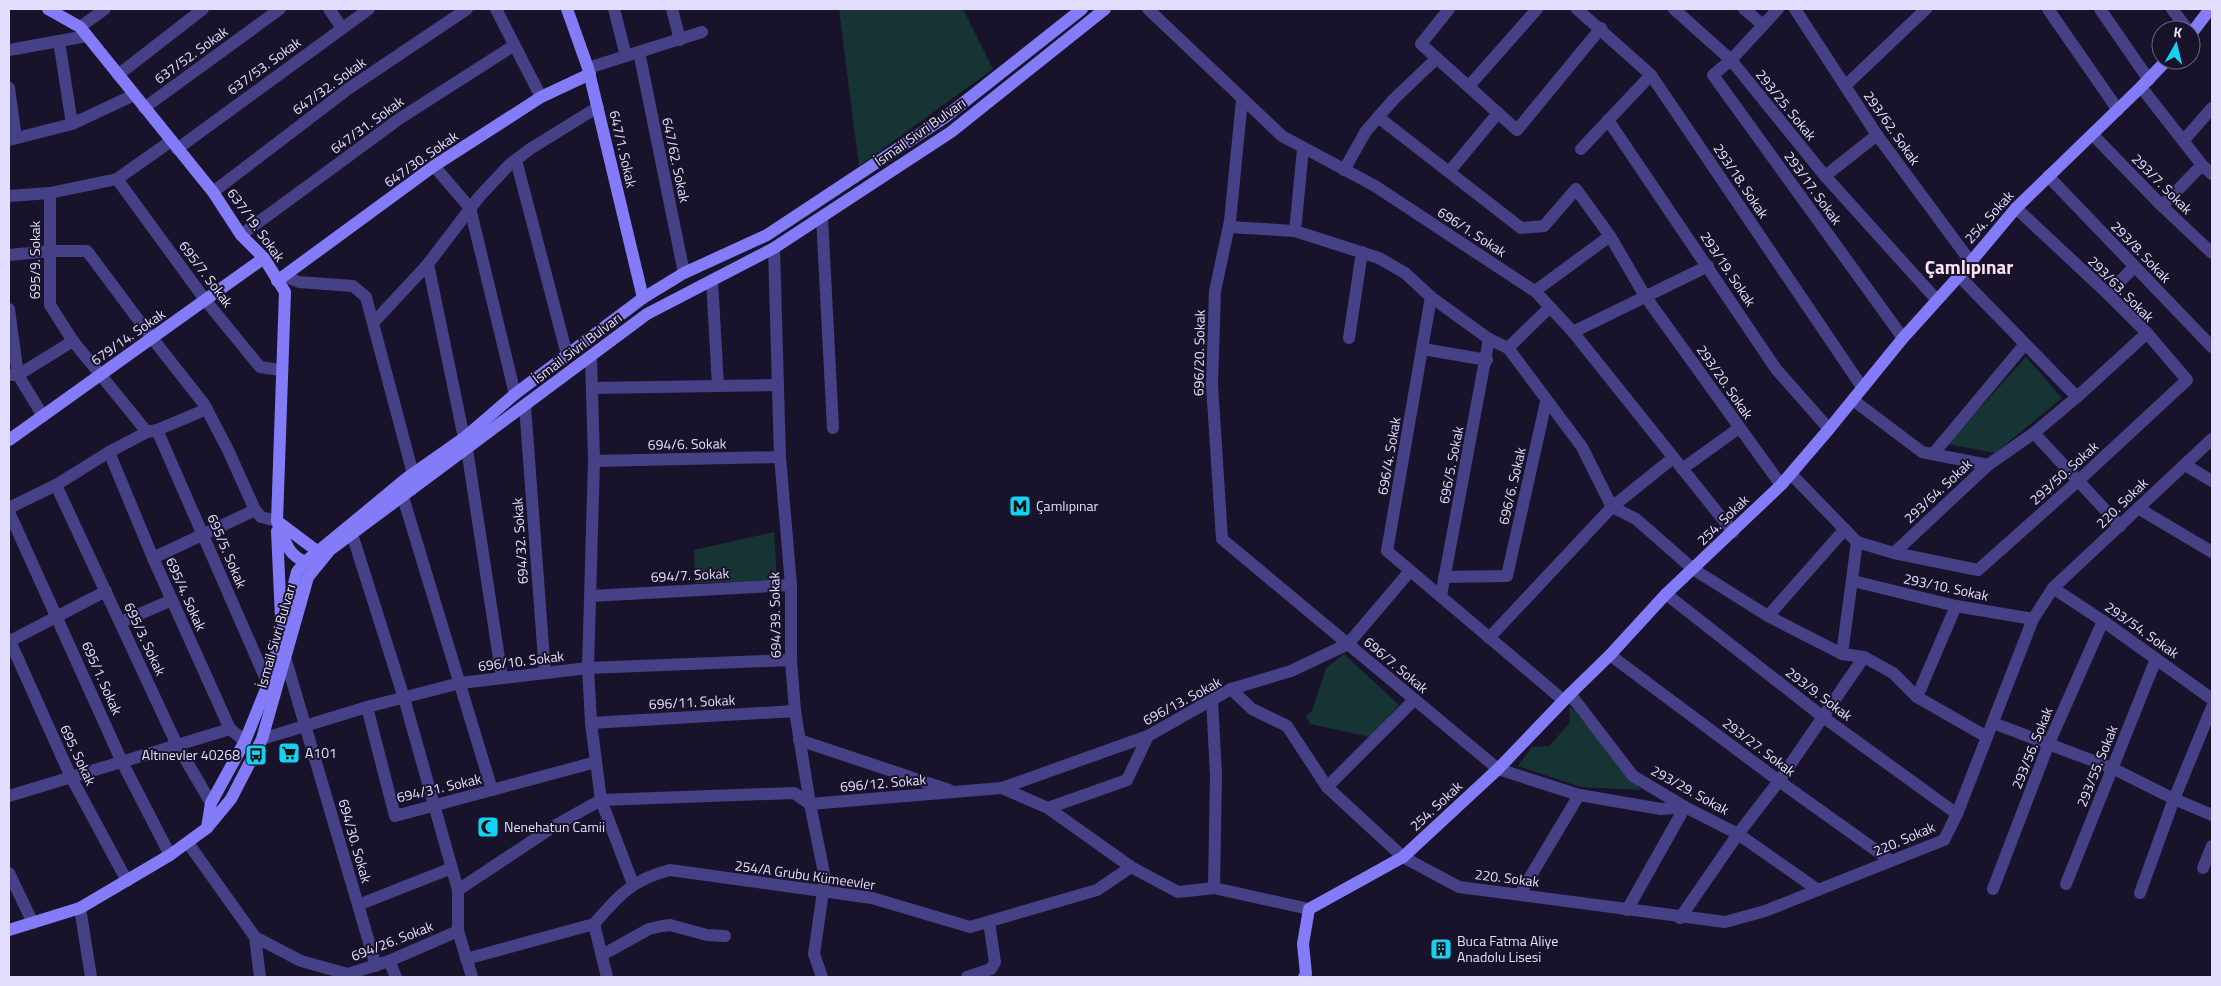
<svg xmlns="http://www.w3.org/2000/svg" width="2221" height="986" font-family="'Titillium Web',sans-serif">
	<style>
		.green { fill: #163434 }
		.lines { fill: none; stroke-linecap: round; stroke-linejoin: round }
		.street { stroke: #464186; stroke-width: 12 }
		.secondary { stroke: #837bf7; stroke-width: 12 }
		.labels { text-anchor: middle; stroke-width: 4; stroke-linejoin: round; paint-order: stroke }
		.street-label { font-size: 14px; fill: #e3defd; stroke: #18132a }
		.poi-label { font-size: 14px; fill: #e3defd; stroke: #18132a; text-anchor: start }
		.district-label { font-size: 19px; font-weight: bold; fill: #fde0f1; stroke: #18132a }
	</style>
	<rect width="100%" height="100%" fill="#18132a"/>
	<g class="green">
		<polygon points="839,9 963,9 993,69 859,166"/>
		<polygon points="2026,357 2062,398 1995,453 1947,444"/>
		<polygon points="774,532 777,581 695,583 694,550"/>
		<polygon points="1344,654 1399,705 1370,737 1310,724 1306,716 1312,711 1326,668"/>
		<polygon points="1570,706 1641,790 1581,787 1518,766 1532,747 1549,746 1569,724"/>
	</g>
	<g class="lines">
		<g class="street">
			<polyline points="329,9 342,28"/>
			<polyline points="496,9 541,97"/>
			<polyline points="614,9 626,56"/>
			<polyline points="672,9 680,40"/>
			<polyline points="1148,9 1282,136 1375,186 1536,292 1573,332 1733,532"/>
			<polyline points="1449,9 1421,44 1517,130 1601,28"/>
			<polyline points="1577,9 1651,75 1862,387"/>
			<polyline points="1674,9 1731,60 1825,176 1877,135"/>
			<polyline points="1744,9 1763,25"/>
			<polyline points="1778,9 1731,60 1713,75 1903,338"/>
			<polyline points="1795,9 1877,135 1970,261"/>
			<polyline points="2048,9 2118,110"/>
			<polyline points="2100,9 2149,80"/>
			<polyline points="2172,9 2188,30"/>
			<polyline points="80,27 105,9"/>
			<polyline points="59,41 72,124"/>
			<polyline points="9,50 87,36"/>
			<polyline points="639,52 684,273"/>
			<polyline points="588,68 702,32"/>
			<polyline points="118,75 203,9"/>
			<polyline points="1469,86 1537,9"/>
			<polyline points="1845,86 1926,9"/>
			<polyline points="2141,87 2202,165 2212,174"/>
			<polyline points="9,88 16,138"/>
			<polyline points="1242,100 1230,221 1215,291 1212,385 1222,539 1498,769 1579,795 1661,809 1685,807"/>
			<polyline points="144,108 280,9"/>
			<polyline points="1378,117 1521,228 1544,226 1576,189 1610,236 1645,296 1781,485"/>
			<polyline points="1608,120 1776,369 1829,429"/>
			<polyline points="2093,135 2162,206 2212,253"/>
			<polyline points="9,140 72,124 134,95"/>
			<polyline points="2184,140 2212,108"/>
			<polyline points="177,149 369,9"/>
			<polyline points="1581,149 1651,75"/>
			<polyline points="516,160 567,355"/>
			<polyline points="434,166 470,208 515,394"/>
			<polyline points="1344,170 1366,131 1394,99 1437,58"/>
			<polyline points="1449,172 1498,113"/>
			<polyline points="1825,176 1936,299"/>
			<polyline points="2048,176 2212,347"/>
			<polyline points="117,179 206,301 260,367 281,370"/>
			<polyline points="213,192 348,89 467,9"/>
			<polyline points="50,193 50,305 73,341 147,432 157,430 207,409"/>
			<polyline points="9,196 50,193 117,179 171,141"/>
			<polyline points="2162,206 2202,165"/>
			<polyline points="822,217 833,428"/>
			<polyline points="1229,227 1295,231 1379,258 1405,273 1431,297 1489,339 1508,348 1582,447 1612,507 1636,519 1693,569 1768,616 1842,654"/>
			<polyline points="1295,231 1303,149"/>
			<polyline points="241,235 399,119 513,46"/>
			<polyline points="774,248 780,457 791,585 791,660 795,711 810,804 825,878 814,954 822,977"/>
			<polyline points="9,255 50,251 87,251 152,338 204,404 228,450 255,510 261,517 277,521"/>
			<polyline points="428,264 464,438"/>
			<polyline points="284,276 299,282 353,286 366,297 413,474"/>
			<polyline points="1959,276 2077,397 2147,333 2108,294 2016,208"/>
			<polyline points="712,280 718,386"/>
			<polyline points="1535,291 1610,236"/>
			<polyline points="2108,294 2134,267"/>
			<polyline points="1431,297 1387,551 1563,700"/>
			<polyline points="9,309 18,375 43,416"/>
			<polyline points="374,322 428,264 479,197 509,165 530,149 598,107"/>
			<polyline points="1573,332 1708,266"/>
			<polyline points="1349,338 1362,252"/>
			<polyline points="1508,348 1550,307"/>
			<polyline points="1423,349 1487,360"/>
			<polyline points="591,356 594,461 588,668 591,723 601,800 633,884"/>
			<polyline points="11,375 18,375 73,341"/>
			<polyline points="592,388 778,385"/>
			<polyline points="525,406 545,673"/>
			<polyline points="157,430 268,684"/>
			<polyline points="2034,433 2120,526"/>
			<polyline points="467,449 502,678"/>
			<polyline points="109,452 153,558 230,729 245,741"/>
			<polyline points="1933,454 2025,344"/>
			<polyline points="594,461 780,457"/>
			<polyline points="1988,465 2034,433 2077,397"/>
			<polyline points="2185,465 2212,481"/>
			<polyline points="1682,469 1739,428"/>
			<polyline points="1791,474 1857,542 1894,553 1988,465 1922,452 1853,400"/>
			<polyline points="56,485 177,745 211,803"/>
			<polyline points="403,497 492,790"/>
			<polyline points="9,508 56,485 109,452 147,432"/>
			<polyline points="2138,508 2212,552"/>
			<polyline points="9,512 122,762 170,855"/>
			<polyline points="352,534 404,698 458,890 458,931 472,977"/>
			<polyline points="1857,542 1842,654 1864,657 1893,673 1917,697 1987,737"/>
			<polyline points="1894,553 1978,570 2078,481 2187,380 2147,333"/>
			<polyline points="153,558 255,510"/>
			<polyline points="1444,577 1507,576 1546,402"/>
			<polyline points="1853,581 1956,606 2033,619"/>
			<polyline points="2053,588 2103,621 2212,699"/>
			<polyline points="1666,594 1823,717 1957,814"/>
			<polyline points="591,596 791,585"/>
			<polyline points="1441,596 1489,339"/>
			<polyline points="1768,616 1845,529"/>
			<polyline points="121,622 172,600"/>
			<polyline points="1489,638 1612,507 1673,458"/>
			<polyline points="9,639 71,777 127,881"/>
			<polyline points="10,641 106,591"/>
			<polyline points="1610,655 1779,781 1891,861"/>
			<polyline points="285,657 376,966"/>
			<polyline points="1231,689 1291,671 1348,644 1410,571"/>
			<polyline points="1570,694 1633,776 1685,807 1738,834 1818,890"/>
			<polyline points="1917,697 1956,606"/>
			<polyline points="1212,700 1216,775 1214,888"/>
			<polyline points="367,707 395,816 596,762"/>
			<polyline points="591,723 795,711"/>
			<polyline points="1993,723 2112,768 2174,799 2212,815"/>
			<polyline points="262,739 367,707 460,683 588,668 791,660"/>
			<polyline points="799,740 949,790"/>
			<polyline points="1327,787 1414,700"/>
			<polyline points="1002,788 1148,736 1231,689 1252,709 1287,726 1327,787 1403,857 1459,887 1725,922 1765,911 1944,840 1957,814 2033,619 2053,588 2212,439"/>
			<polyline points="9,796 230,729"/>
			<polyline points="1048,808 1127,780 1148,736"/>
			<polyline points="188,843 255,937 301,961 348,974 389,961 458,931"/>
			<polyline points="2203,868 2212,846"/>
			<polyline points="9,873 33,923"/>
			<polyline points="2066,884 2156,659"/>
			<polyline points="1993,889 2049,743 2103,621"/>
			<polyline points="458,890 556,825 601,800 794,793 810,804 1002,788 1048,808 1131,867 1178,892 1214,888 1309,909"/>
			<polyline points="2140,893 2174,799 2212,707"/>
			<polyline points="1520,894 1579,795"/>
			<polyline points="358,905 452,868"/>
			<polyline points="80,908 91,977"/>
			<polyline points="1627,910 1685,807"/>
			<polyline points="1680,918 1738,834 1779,781 1864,657"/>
			<polyline points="255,937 260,977"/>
			<polyline points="602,955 649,929 662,926 670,925 707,935 725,936"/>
			<polyline points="466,959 594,924"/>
			<polyline points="389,961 396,977"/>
			<path d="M607,977L594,924C618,896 633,879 670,870L872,898L970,927L1097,890L1131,867"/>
			<polyline points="967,977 991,969 995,962 989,922"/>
		</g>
		<g class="secondary">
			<path d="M48,9L80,27L213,192L241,235L264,258L285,292L277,521C286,544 289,562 318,564L317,551L277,521"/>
			<polyline points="567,9 588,68 643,298"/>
			<polyline points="2191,34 2210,9"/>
			<polyline points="277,281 434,166 541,97 590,74"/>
			<polyline points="9,440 264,258"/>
			<polyline points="277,531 281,618"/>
			<polyline points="207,828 211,803 245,741 268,684 297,572 304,563 407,478 464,438 515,394 643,298 684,273 767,235 944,118 1082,9"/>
			<polyline points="9,930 80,908 170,855 207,828 231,799 262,739 308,577 330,550 647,314 774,248 951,132 1105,9"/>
			<polyline points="1304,977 1306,974 1303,944 1309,909 1403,857 1498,769 1570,694 1610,655 1666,594 1781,485 1829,429 1903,338 1959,276 2016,208 2141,87 2167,60"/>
		</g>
	</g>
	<defs>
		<g id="metro-square" transform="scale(1.125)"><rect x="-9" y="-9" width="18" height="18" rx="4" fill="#15d2f2" stroke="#18132a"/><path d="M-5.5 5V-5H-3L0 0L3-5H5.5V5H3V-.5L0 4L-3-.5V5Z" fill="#111"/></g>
		<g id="supermarket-square" transform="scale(1.125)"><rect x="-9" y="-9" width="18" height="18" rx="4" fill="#15d2f2" stroke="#18132a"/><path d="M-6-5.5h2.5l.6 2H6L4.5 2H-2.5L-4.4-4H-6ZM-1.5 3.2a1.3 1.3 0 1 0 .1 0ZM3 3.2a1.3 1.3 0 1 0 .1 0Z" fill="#111"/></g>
		<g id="bus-square" transform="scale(1.125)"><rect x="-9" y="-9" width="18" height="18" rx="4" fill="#15d2f2" stroke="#18132a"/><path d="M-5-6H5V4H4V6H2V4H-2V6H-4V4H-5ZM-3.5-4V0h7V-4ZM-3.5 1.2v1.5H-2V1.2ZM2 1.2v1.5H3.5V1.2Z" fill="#111"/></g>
		<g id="mosque-square" transform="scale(1.125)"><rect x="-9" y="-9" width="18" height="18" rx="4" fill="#15d2f2" stroke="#18132a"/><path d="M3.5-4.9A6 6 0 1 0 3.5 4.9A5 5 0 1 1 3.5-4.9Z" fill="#111"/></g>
		<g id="building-square" transform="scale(1.125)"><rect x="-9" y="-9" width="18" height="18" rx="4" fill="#15d2f2" stroke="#18132a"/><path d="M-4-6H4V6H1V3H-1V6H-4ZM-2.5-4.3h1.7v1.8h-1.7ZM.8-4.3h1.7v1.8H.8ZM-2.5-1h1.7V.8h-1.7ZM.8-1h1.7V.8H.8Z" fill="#111"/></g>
	</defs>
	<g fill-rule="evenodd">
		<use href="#metro-square" x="1020" y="506"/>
		<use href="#supermarket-square" x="289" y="753"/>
		<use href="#bus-square" x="256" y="755"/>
		<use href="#mosque-square" x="488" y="827"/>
		<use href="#building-square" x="1441" y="949"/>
	</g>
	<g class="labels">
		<g class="street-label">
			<text transform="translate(191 55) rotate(-36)" y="5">637/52. Sokak</text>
			<text transform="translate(264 66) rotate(-36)" y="5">637/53. Sokak</text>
			<text transform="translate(329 86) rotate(-36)" y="5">647/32. Sokak</text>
			<text transform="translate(1786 105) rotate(51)" y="5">293/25. Sokak</text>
			<text transform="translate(367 125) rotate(-36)" y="5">647/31. Sokak</text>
			<text transform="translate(1892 128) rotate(55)" y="5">293/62. Sokak</text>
			<text transform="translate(920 132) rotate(-35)" y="5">İsmail Sivri Bulvarı</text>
			<text transform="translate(623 149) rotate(77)" y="5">647/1. Sokak</text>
			<text transform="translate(421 159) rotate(-35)" y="5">647/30. Sokak</text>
			<text transform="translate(676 160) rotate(78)" y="5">647/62. Sokak</text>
			<text transform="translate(1741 181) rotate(56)" y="5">293/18. Sokak</text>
			<text transform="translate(2162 184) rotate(45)" y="5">293/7. Sokak</text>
			<text transform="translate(1813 188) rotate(54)" y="5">293/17. Sokak</text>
			<text transform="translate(1989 217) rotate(-48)" y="5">254. Sokak</text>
			<text transform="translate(256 225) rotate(54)" y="5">637/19. Sokak</text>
			<text transform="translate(1472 232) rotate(33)" y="5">696/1. Sokak</text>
			<text transform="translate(2141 252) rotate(46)" y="5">293/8. Sokak</text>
			<text transform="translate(35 260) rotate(-90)" y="5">695/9. Sokak</text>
			<text transform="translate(1728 269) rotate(56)" y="5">293/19. Sokak</text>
			<text transform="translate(206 274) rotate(53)" y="5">695/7. Sokak</text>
			<text transform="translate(2121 289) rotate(45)" y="5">293/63. Sokak</text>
			<text transform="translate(128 337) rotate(-35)" y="5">679/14. Sokak</text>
			<text transform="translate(577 348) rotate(-37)" y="5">İsmail Sivri Bulvarı</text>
			<text transform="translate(1199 353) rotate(-89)" y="5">696/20. Sokak</text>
			<text transform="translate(1725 382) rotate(55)" y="5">293/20. Sokak</text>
			<text transform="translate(687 444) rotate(-1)" y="5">694/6. Sokak</text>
			<text transform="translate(1389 456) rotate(-80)" y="5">696/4. Sokak</text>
			<text transform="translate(1451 465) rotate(-79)" y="5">696/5. Sokak</text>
			<text transform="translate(2064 473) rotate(-42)" y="5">293/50. Sokak</text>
			<text transform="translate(1512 486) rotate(-77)" y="5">696/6. Sokak</text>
			<text transform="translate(1938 491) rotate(-43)" y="5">293/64. Sokak</text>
			<text transform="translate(2122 503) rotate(-44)" y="5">220. Sokak</text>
			<text transform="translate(1723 520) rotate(-44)" y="5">254. Sokak</text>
			<text transform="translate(520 541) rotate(-94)" y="5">694/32. Sokak</text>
			<text transform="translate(227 551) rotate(67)" y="5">695/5. Sokak</text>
			<text transform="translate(690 575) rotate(-3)" y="5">694/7. Sokak</text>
			<text transform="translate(1946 587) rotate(12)" y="5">293/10. Sokak</text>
			<text transform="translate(186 594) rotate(66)" y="5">695/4. Sokak</text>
			<text transform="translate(775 615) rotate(-91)" y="5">694/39. Sokak</text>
			<text transform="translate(2142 630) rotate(35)" y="5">293/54. Sokak</text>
			<text transform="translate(276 636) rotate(-74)" y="5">İsmail Sivri Bulvarı</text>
			<text transform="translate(145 639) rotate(65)" y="5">695/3. Sokak</text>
			<text transform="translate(521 661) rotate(-7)" y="5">696/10. Sokak</text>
			<text transform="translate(1396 665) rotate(40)" y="5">696/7. Sokak</text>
			<text transform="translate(102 678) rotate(66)" y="5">695/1. Sokak</text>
			<text transform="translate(1819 694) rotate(37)" y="5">293/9. Sokak</text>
			<text transform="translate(1182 701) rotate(-28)" y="5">696/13. Sokak</text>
			<text transform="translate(692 702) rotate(-3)" y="5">696/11. Sokak</text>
			<text transform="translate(1759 747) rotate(37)" y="5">293/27. Sokak</text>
			<text transform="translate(2032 748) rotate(-68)" y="5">293/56. Sokak</text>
			<text transform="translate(78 755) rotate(65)" y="5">695. Sokak</text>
			<text transform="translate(2097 766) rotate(-68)" y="5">293/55. Sokak</text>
			<text transform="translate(883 783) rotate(-5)" y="5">696/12. Sokak</text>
			<text transform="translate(439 788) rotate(-13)" y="5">694/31. Sokak</text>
			<text transform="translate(1690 790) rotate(29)" y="5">293/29. Sokak</text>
			<text transform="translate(1436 806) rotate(-43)" y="5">254. Sokak</text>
			<text transform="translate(1904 839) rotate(-23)" y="5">220. Sokak</text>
			<text transform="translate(355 841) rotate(74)" y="5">694/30. Sokak</text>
			<text transform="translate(805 875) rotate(8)" y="5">254/A Grubu Kümeevler</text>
			<text transform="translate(1507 878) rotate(7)" y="5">220. Sokak</text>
			<text transform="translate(392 941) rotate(-21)" y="5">694/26. Sokak</text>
		</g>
		<g class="poi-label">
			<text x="1036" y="511">Çamlıpınar</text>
			<text x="305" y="758">A101</text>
			<text x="240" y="760" text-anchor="end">Altınevler 40268</text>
			<text x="504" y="832">Nenehatun Camii</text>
			<text x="1457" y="946">Buca Fatma Aliye<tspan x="1457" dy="16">Anadolu Lisesi</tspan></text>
		</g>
		<g class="district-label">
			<text x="1969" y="274">Çamlıpınar</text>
		</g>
	</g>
	<rect width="2221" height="986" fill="none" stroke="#e3defd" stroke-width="20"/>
	<g transform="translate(2176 45) rotate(8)"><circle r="24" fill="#18132a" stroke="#69647e"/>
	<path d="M0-4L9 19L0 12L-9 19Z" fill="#15d2f2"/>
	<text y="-8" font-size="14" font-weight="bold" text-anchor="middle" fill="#e3defd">K</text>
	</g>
</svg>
